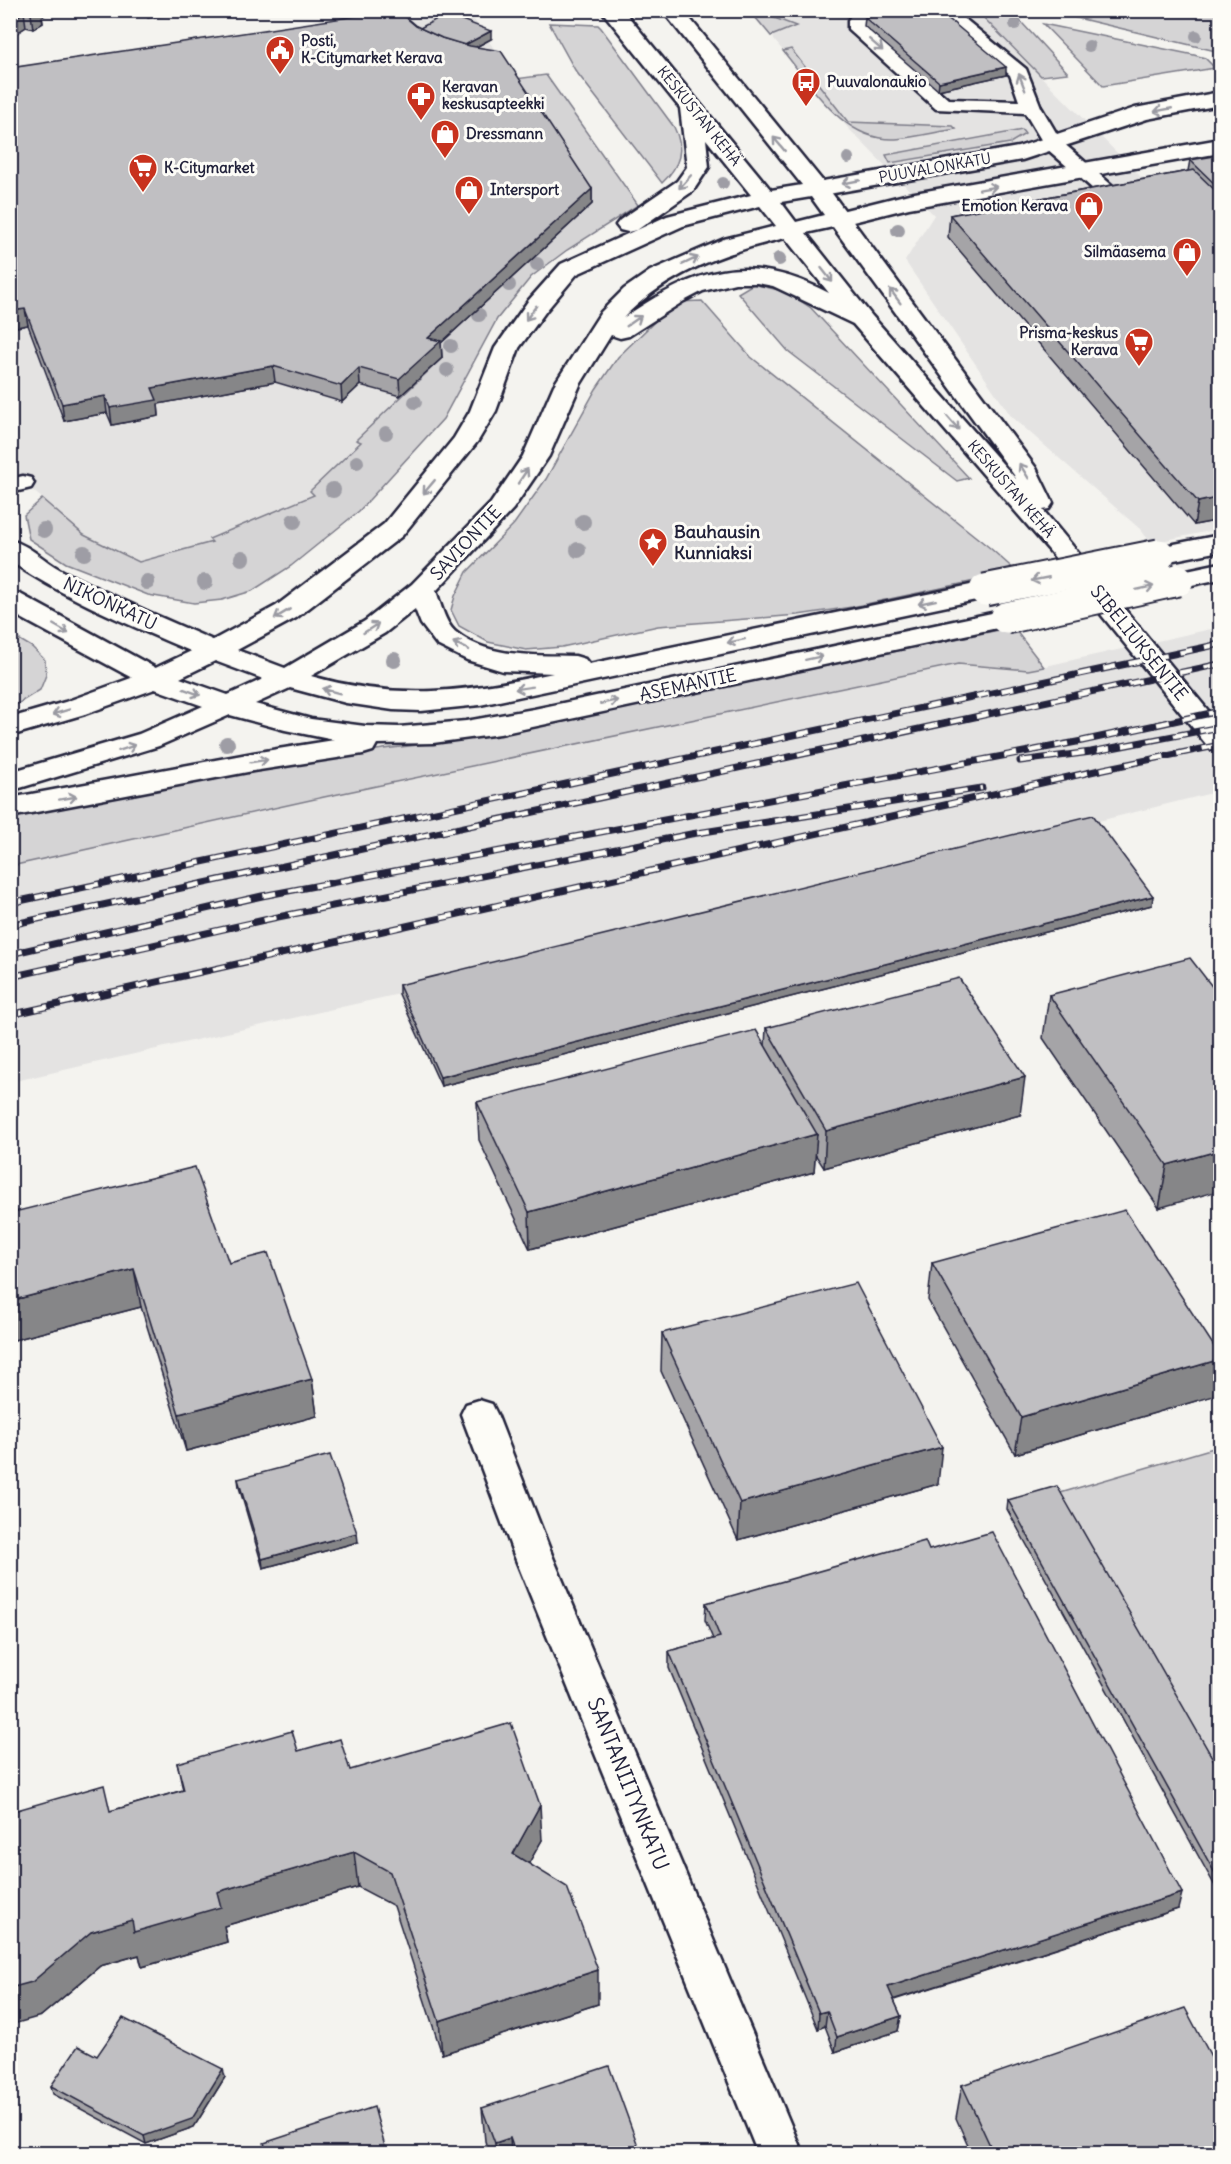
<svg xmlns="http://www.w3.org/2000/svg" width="1231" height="2164" font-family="Delius,sans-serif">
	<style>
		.built { fill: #e4e3e2 }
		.green { fill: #d5d4d5; stroke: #7c7b88; stroke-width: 1.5 }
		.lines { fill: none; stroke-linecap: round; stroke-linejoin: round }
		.lane-casing { stroke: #22223b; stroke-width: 5 }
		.street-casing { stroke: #22223b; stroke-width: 5 }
		.secondary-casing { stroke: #22223b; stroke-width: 5 }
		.lane { fill: #fdfcf7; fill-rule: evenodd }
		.street { fill: #fdfcf7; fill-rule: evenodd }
		.secondary { fill: #fdfcf7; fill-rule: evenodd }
		.rail-casing { stroke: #22223b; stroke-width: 7 }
		.rail { stroke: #fdfcf7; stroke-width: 4.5; stroke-dasharray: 13; stroke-linecap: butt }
		.secondary-bridge-casing { stroke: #22223b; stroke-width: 35; stroke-linecap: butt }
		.secondary-bridge { stroke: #fdfcf7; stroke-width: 31 }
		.tree { fill: #9e9da5 }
		.wall { fill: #a5a4a7; stroke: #22223b; stroke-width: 1.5 }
		.shaded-wall { fill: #868688; stroke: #22223b; stroke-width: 1.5 }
		.building { fill: #c0bfc2; stroke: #22223b; stroke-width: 1.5 }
		.oneway { stroke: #9a9aa2 }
		.labels { text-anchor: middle; stroke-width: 6; stroke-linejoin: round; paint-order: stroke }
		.far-poi-label { font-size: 15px; font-weight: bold; fill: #22223b; stroke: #fdfcf7; text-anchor: start }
		.far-street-label { font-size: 15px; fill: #22223b; stroke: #fdfcf7 }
		.poi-label { font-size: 18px; font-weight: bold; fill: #22223b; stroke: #fdfcf7; text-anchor: start }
		.street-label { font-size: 18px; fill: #22223b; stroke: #fdfcf7 }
		.near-street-label { font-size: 21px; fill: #22223b; stroke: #fdfcf7 }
	</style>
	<rect width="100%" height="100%" fill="#f4f3ef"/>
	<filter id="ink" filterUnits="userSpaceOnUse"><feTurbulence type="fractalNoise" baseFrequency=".0167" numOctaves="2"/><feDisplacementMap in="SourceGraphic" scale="12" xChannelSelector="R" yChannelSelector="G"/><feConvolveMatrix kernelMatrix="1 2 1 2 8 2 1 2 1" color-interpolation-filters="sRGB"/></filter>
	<g filter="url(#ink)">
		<g class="built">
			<polygon points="778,10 976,11 1144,180 1220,165 1220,529 1151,543 1140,529 1011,416 905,261 934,215 848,128 774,40 768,16"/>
			<polygon points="470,14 600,202 320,497 207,548 126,568 80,536 50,505 11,472 11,68 289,26"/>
			<polygon points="1220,627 1220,791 399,994 11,1082 10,866 324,797 958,664 1028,670"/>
		</g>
		<g class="green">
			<polygon points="1008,10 1012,12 1068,73 1041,76 977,11"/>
			<polygon points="750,11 782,11 772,17 796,26 771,36"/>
			<polygon points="1048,11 1220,11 1220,52"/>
			<path d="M549,23L598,25L601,28L674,127C685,149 680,166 662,183L575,70Z"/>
			<polygon points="1043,24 1194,55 1205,58 1215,68 1103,86"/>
			<path d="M791,49L848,122L953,126L956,129C936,132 916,137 896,139C843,142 812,86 783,51Z"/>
			<polygon points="546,75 638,205 567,250 531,277 497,319 443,419 359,511 291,566 252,591 222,600 194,603 148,595 66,563 29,539 24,515 42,499 84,535 139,562 212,542 209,539 314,495 310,491 361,442 356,440 442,358 429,354 592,204 515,79"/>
			<polygon points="1022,130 1025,134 1010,143 890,163 886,155"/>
			<polygon points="753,284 787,292 811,308 969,478 957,481 788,351 738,293"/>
			<polygon points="702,301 751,357 990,548 1017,572 852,607 798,615 658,626 562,647 526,650 488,642 459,626 451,610 455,596 467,572 514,524 546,479 596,389 618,357 675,302"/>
			<polygon points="1013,627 1044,667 1028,670 958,664 324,797 11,866 10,817 253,770 383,749 479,738"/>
			<polygon points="10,634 32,647 45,660 46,675 40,690 11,708"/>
			<polygon points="1220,1446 1220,1784 1057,1494"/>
		</g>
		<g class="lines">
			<g class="lane-casing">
				<g id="lane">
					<polygon points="875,10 911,10 908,14 866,23 866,27 948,99 1019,101 1010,75 933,10 954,10 1026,69 1041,107 1061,141 1130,201 1133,205 1130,209 1116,209 1046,148 1025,113 936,109 848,29 848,20 851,16"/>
					<polygon points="23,476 31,478 34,483 31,488 10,493 10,479"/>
				</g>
			</g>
			<g class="street-casing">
				<g id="street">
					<polygon points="1220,92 1220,105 1147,119 1022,160 817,196 809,194 806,189 809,184 817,182 1018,147 1135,108"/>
					<polygon points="1220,139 1220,153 909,208 837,226 829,224 825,219 829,214 909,194"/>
					<path d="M10,540C30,545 44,561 61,570C114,598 169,621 224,645L228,651L224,657L214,659L204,657C138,628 70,602 10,561Z"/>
					<polygon points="10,592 20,594 165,673 169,679 165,685 155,688 145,685 10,612"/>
					<polygon points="479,1400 492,1404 497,1414 552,1555 803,2154 758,2154 514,1555 461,1414 466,1404"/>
				</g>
			</g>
			<g class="secondary-casing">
				<g id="secondary">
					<path d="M601,10H623L771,190L802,185L662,10H683L825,184L1036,468L1053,503L1049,509L1043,510L1220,725V752L1210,749L1048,549L853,324L773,286L757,283H735L703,291L684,301L629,336L620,338L611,335L580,385L549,456L513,509L436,591C441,604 445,624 457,633C488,658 537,655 575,656L585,659L589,664L985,582L995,584L999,590L995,596L480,705L421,711L393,710L346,703L290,688L255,704L311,719L365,726L399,727L466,721L534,709L1006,610L1016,612L1020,618L1016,624L500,734L433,743L377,744L373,751L363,754L253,771L10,817V798L253,753L334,740L285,730L230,715L159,746L10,791V772L139,734L203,706L155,689L85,714L10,736V718L65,702L145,673L204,645L276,606L384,524L454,438L470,411L495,348L528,301L561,264L636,230L628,232L620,230L616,225L620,220L677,181L687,167L680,108ZM706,139L751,195L667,216L637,230L693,191L709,167ZM811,197L824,215L796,222L781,202ZM760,206L776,226L724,239L650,271L624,289L601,312L574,354L554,385L523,456L491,503L412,584L365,621L285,668L237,650L296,618L402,536L478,441L496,411L519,348L546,311L577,274L683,226ZM833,227L1014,475L1016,479L872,316L806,233ZM785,238L829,293C746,250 696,269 623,318C669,272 723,253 785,238ZM415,609L421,624L437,645L467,660L503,671L553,673C466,692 398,701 311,676L385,633ZM215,661L263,679L228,695L180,678Z"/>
					<polygon points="1220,535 1220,551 1159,563 1149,561 1145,555 1149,549"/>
					<polygon points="1220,563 1220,579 1178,588 1168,586 1164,580 1168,574"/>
				</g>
			</g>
			<use href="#lane" class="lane"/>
			<use href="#street" class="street"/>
			<use href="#secondary" class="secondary"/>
			<g class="rail-casing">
				<g id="rail">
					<polyline points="1020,761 1091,752 1220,727"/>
					<polyline points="10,903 1220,644"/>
					<polyline points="10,925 1220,664"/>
					<polyline points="10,954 262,896 1082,741 1220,711"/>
					<polyline points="10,977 273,918 691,834 982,788"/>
					<polyline points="10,1015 1104,769 1220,745"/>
				</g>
			</g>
			<use href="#rail" class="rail"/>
			<g class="secondary-bridge-casing">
				<g id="secondary-bridge">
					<polyline points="985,590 1159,555"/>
					<polyline points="1006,618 1178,580"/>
				</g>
			</g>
			<use href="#secondary-bridge" class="secondary-bridge"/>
		</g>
		<g class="tree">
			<circle cx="1015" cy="24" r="6"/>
			<circle cx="1196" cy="36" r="6"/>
			<circle cx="1089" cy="46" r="6"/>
			<circle cx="848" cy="158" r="6"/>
			<circle cx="723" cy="183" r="6"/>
			<circle cx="898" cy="230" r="7"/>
			<circle cx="779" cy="259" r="7"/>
			<circle cx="537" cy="264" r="7"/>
			<circle cx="509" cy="285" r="7"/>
			<circle cx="479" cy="315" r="7"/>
			<circle cx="451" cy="346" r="7"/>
			<circle cx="447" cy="370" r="7"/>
			<circle cx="415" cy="402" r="7"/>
			<circle cx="386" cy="433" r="7"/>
			<circle cx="357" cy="462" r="7"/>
			<circle cx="333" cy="490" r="8"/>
			<circle cx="294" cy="521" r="8"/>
			<circle cx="583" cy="522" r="8"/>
			<circle cx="44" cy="530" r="8"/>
			<circle cx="578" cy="550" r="8"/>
			<circle cx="84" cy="553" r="8"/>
			<circle cx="242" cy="558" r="8"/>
			<circle cx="147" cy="582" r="8"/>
			<circle cx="205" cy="582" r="8"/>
			<circle cx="394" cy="660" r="8"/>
			<circle cx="227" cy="744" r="8"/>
		</g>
		<g class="wall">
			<polygon points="10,10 47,13 42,17 43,23 33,29 26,27 10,37"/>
			<polygon points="865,18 1006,75 938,90 864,26"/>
			<polygon points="416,26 420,28 491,39 476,47 592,189 592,204 441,343 442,358 400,396 360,385 342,402 275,382 158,404 159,416 112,425 107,413 64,421 28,325 10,328 10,68"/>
			<polygon points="1221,155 1221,520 1194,525 948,237 950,215 1188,171 1190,160"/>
			<polygon points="1152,905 441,1086 399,994 399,985"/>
			<polygon points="1049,995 1221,998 1159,1208 1043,1038"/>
			<polygon points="766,1028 1020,1115 824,1168 815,1154 814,1172 530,1249 479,1140 477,1102 765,1046"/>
			<polygon points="10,1213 229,1263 312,1379 317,1416 186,1451 141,1307 10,1341"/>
			<polygon points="932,1263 1221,1357 1221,1364 1213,1396 1015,1454 928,1300"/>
			<polygon points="662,1333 938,1484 738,1540 661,1371"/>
			<polygon points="238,1479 358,1542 263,1568 239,1487"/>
			<polygon points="1008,1500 1221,1773 1221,1897 1007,1509"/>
			<polygon points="929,1550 1178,1909 894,2000 901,2016 898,2031 835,2052 825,2026 818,2029 669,1668 669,1651 713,1639 705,1620 706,1603"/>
			<polygon points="298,1751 542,1840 528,1864 598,2004 442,2054 394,1906 358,1887 224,1926 227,1942 142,1967 139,1955 100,1966 41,2016 110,1811 183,1790 177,1763"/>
			<polygon points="97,2056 225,2077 194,2127 146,2144 53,2094 51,2086"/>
			<polygon points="962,2085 1221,2154 972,2154 956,2118"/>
			<polygon points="482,2108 641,2154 489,2154 485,2141"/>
		</g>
		<g class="shaded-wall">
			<polygon points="34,10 46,10 47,13 42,17 43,23 33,29 31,14"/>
			<polygon points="147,10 200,10 148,18"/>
			<polygon points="24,12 26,27 11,37 10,21"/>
			<polygon points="491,31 491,39 457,57 457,49"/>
			<polygon points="1006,67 1006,75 938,90 939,82"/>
			<polygon points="592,189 592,204 441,343 442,358 400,396 399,379 428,338"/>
			<polygon points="25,309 28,325 10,328 10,311"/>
			<polygon points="273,366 275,382 158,404 159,416 112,425 110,408 152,388"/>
			<polygon points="359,368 360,385 342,402 341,386"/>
			<polygon points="105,396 107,413 64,421 62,404"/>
			<polygon points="1221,497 1221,520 1194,525 1198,502"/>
			<polygon points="1153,896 1152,905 441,1086 440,1077"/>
			<polygon points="1025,1077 1020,1115 824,1168 826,1131"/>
			<polygon points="817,1134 814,1172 530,1249 529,1212"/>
			<polygon points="1221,1150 1221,1190 1159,1208 1167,1165"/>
			<polygon points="134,1269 141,1307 10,1341 10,1301"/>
			<polygon points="1221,1359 1221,1364 1213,1396 1015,1454 1021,1417"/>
			<polygon points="312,1379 317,1416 186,1451 179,1414"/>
			<polygon points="942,1447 938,1484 738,1540 740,1503"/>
			<polygon points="357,1533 358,1542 263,1568 262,1559"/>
			<polygon points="540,1805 542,1840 514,1889 513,1854"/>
			<polygon points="354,1852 358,1887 224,1926 227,1942 142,1967 139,1955 100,1966 41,2016 10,2025 10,1988 91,1932 217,1892"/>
			<polygon points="1182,1893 1178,1909 886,2002 888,1987"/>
			<polygon points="598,1970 598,2004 442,2054 439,2021"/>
			<polygon points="827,2011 825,2026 818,2029 819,2013"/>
			<polygon points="901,2016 898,2031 835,2052 837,2037"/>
			<polygon points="223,2069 225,2077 194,2127 146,2144 144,2136"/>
			<polygon points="510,2138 511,2154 495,2154 495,2143"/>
		</g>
		<g class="building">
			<polygon points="10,10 36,10 31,14 24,12 10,21"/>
			<polygon points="396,10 397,10 416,26 442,38 470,46 501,51 592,189 428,338 441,341 399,379 359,368 341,386 273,366 152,388 157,400 110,408 105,396 62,404 25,309 10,311 10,68"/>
			<polygon points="899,10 938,10 1006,67 939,82 865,18"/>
			<polygon points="446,14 491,31 465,45 442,38 420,28"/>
			<polygon points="1221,155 1221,190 1190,160"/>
			<polygon points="1194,170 1221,196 1221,497 1198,502 950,215"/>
			<polygon points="1093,815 1153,896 440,1077 399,985"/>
			<polygon points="1190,958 1221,998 1221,1150 1167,1165 1049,995"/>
			<polygon points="959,978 1025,1077 826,1131 766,1028"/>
			<polygon points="756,1030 817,1134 529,1212 477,1102"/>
			<polygon points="195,1167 229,1263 268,1253 312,1379 179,1414 134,1269 10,1301 10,1213"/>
			<polygon points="1125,1210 1221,1357 1221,1359 1021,1417 932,1263"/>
			<polygon points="856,1283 942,1447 740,1503 662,1333"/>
			<polygon points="330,1455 357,1533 262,1559 238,1479"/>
			<polygon points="1057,1486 1221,1773 1221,1884 1008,1500"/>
			<polygon points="992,1532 1182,1893 888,1987 901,2016 837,2037 827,2011 819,2013 669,1651 720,1637 706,1603 925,1541 929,1550"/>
			<polygon points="511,1723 540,1805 513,1854 567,1887 598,1970 439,2021 390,1872 354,1852 217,1892 221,1907 134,1932 132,1920 91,1932 32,1982 10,1988 10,1812 104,1785 110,1811 184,1790 177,1763 292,1731 298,1751 340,1739 350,1770"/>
			<polygon points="1185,2008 1221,2075 1221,2154 994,2154 962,2085"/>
			<polygon points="123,2018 223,2069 192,2119 144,2136 51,2086 78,2046 97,2056"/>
			<polygon points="609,2066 641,2154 510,2154 515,2152 510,2138 495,2143 482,2108"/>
			<polygon points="374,2107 387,2154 268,2154 264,2143"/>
		</g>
		<defs><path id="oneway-shaft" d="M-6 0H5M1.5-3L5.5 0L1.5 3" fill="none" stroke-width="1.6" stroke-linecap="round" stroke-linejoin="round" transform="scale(1.5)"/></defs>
		<g class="oneway">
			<use href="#oneway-shaft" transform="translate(876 45) rotate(41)"/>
			<use href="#oneway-shaft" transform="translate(1022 82) rotate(-111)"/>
			<use href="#oneway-shaft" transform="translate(1163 110) rotate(169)"/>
			<use href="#oneway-shaft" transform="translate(779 144) rotate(-130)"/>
			<use href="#oneway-shaft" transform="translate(685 182) rotate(132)"/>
			<use href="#oneway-shaft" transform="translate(851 182) rotate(169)"/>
			<use href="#oneway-shaft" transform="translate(988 188) rotate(-10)"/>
			<use href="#oneway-shaft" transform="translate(690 261) rotate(-25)"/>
			<use href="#oneway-shaft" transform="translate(827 275) rotate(52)"/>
			<use href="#oneway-shaft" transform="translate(895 296) rotate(-127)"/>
			<use href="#oneway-shaft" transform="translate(531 313) rotate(126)"/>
			<use href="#oneway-shaft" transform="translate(634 321) rotate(-35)"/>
			<use href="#oneway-shaft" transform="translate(953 423) rotate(49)"/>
			<use href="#oneway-shaft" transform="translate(1024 471) rotate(-122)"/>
			<use href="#oneway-shaft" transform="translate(523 476) rotate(-56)"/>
			<use href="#oneway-shaft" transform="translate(429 487) rotate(130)"/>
			<use href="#oneway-shaft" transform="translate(1040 579) rotate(169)"/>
			<use href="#oneway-shaft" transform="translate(1145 588) rotate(-12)"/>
			<use href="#oneway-shaft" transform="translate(927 602) rotate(168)"/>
			<use href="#oneway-shaft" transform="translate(282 614) rotate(149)"/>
			<use href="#oneway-shaft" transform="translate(371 628) rotate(-33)"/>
			<use href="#oneway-shaft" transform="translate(61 629) rotate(30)"/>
			<use href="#oneway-shaft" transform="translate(736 641) rotate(168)"/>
			<use href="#oneway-shaft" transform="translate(461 646) rotate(-154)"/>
			<use href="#oneway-shaft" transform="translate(814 658) rotate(-12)"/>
			<use href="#oneway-shaft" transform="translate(524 688) rotate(171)"/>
			<use href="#oneway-shaft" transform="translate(331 691) rotate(-165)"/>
			<use href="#oneway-shaft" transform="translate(192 692) rotate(20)"/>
			<use href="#oneway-shaft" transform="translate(609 702) rotate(-12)"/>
			<use href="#oneway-shaft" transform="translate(61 712) rotate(163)"/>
			<use href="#oneway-shaft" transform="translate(127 748) rotate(-18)"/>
			<use href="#oneway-shaft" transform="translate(259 761) rotate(-9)"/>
			<use href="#oneway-shaft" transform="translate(68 798) rotate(-10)"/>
		</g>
	</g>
	<defs>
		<g id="civic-pin" transform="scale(1.5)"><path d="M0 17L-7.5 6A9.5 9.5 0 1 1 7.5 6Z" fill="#c8321e" stroke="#fdfcf7"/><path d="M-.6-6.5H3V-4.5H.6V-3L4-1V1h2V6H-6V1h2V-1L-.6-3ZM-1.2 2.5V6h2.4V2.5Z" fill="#fff"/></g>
		<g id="bus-pin" transform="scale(1.5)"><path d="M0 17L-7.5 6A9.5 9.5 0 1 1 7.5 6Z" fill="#c8321e" stroke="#fdfcf7"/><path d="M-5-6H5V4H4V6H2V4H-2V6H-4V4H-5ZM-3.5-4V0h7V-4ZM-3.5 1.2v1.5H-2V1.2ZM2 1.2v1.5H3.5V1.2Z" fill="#fff"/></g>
		<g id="pharmacy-pin" transform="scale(1.5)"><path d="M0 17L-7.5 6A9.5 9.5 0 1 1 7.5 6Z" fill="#c8321e" stroke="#fdfcf7"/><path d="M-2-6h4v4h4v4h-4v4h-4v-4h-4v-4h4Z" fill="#fff"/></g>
		<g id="shop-pin" transform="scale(1.5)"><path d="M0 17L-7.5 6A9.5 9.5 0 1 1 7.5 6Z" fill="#c8321e" stroke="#fdfcf7"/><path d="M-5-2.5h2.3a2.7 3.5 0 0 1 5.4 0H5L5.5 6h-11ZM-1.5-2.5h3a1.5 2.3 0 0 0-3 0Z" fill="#fff"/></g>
		<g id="supermarket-pin" transform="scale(1.5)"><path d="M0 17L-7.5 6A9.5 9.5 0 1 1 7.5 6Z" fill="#c8321e" stroke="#fdfcf7"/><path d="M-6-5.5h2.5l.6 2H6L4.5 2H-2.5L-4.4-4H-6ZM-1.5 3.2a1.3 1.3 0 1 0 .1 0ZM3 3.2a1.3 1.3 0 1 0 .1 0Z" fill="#fff"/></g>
		<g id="sight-pin" transform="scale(1.5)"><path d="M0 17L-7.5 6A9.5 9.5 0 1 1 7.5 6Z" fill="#c8321e" stroke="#fdfcf7"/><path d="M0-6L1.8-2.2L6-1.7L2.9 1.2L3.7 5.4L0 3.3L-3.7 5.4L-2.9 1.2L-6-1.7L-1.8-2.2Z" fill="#fff"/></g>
	</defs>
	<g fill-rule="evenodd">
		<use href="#civic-pin" x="280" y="50"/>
		<use href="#bus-pin" x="806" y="82"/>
		<use href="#pharmacy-pin" x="421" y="96"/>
		<use href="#shop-pin" x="445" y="134"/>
		<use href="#supermarket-pin" x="143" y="168"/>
		<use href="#shop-pin" x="469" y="190"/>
		<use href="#shop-pin" x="1089" y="206"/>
		<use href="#shop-pin" x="1187" y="252"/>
		<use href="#supermarket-pin" x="1139" y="342"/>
		<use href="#sight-pin" x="653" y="542"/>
	</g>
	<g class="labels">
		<g class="far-poi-label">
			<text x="301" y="46">Posti,<tspan x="301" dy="17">K-Citymarket Kerava</tspan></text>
			<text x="827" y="87">Puuvalonaukio</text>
			<text x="442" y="92">Keravan<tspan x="442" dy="17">keskusapteekki</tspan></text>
			<text x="466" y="139">Dressmann</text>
			<text x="164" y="173">K-Citymarket</text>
			<text x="490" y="195">Intersport</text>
			<text x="1068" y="211" text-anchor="end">Emotion Kerava</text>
			<text x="1166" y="257" text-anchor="end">Silmäasema</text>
			<text x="1118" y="338" text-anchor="end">Prisma-keskus<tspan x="1118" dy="17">Kerava</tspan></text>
		</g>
		<g class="far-street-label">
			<text transform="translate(699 116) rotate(51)" y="5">KESKUSTAN KEHÄ</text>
			<text transform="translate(935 168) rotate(-10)" y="5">PUUVALONKATU</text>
			<text transform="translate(1011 489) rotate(49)" y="5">KESKUSTAN KEHÄ</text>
		</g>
		<g class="poi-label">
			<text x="674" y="538">Bauhausin<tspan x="674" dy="21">Kunniaksi</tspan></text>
		</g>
		<g class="street-label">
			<text transform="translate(466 543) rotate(-47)" y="6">SAVIONTIE</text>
			<text transform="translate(110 604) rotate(25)" y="6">NIKONKATU</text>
			<text transform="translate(1139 643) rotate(51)" y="6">SIBELIUKSENTIE</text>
			<text transform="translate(688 685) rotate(-12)" y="6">ASEMANTIE</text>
		</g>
		<g class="near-street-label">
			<text transform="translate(628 1784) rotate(68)" y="7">SANTANIITYNKATU</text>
		</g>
	</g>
	<rect width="1231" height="2164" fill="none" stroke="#fdfcf7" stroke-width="36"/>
	<rect x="18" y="18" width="1195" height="2128" fill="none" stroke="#22223b" stroke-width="2" filter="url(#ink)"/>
</svg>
